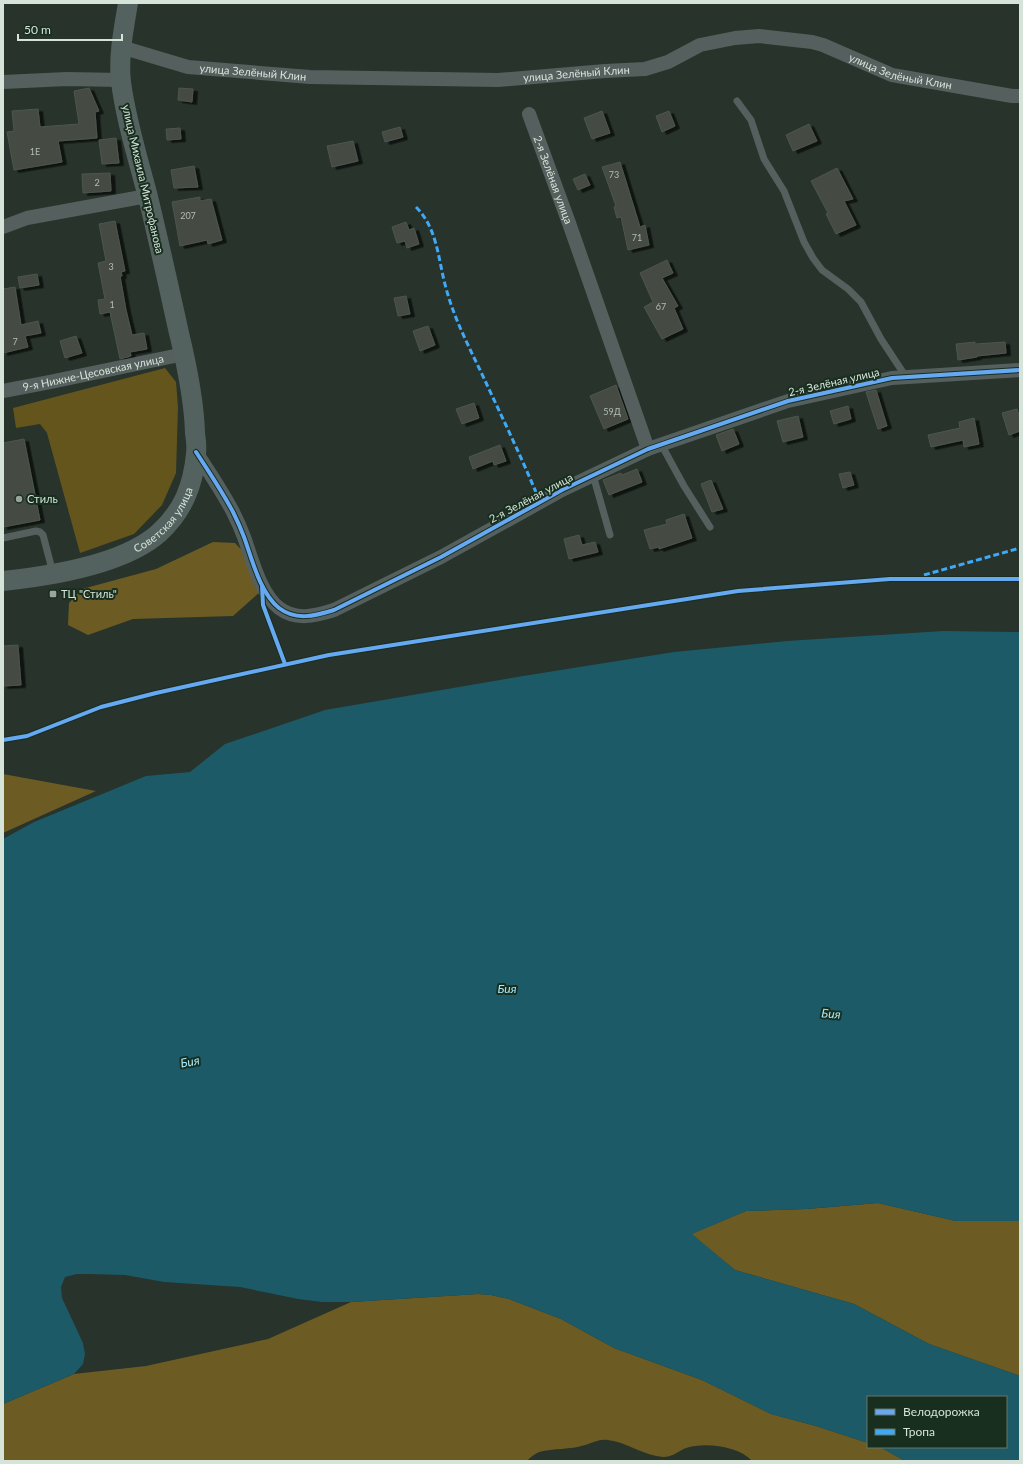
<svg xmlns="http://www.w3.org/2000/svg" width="1023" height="1464" font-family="Lato,sans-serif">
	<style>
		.green { fill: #64551d }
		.forest { fill: #6c5c23 }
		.water { fill: #1c5a67 }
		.building { fill: #444b43; stroke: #4d554d; filter: url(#shadow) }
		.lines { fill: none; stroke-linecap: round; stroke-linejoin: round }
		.lane { stroke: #55605e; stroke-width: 7 }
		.street { stroke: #55605e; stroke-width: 14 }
		.secondary { stroke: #54625f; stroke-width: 20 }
		.quiet { stroke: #3fa9f5; stroke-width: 3; stroke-dasharray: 6 3; stroke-linecap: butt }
		.cycleway-casing { stroke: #182e1f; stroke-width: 6 }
		.cycleway { stroke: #66a8f1; stroke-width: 4 }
		.poi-dot { fill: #99a59c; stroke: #182e1f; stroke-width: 1.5 }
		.labels { text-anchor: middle; stroke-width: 4; stroke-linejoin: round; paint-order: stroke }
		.number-label { font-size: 9px; fill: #b2bdb4 }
		.street-label { font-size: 11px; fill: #d6e3d9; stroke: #182e1f }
		.poi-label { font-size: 11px; fill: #d6e3d9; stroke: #182e1f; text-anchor: start }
		.water-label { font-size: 12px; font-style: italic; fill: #a8eafb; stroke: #182e1f }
	</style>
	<defs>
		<filter id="shadow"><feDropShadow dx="4.5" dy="2.5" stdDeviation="0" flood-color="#0009"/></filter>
	</defs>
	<rect width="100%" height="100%" fill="#27332b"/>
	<polygon class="green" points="165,368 176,382 178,407 176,473 162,505 134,534 80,553 47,433 40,424 16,428 13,408"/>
	<g class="forest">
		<polygon points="213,542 235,543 256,565 260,592 233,616 133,619 88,635 68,625 69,603 82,589 156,569"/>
		<polygon points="3,774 96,791 3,833"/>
		<polygon points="878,1203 956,1221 1020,1221 1020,1376 929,1344 854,1304 735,1270 691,1234 746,1211 806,1209"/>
		<path d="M478,1294L491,1295L509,1299L561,1319L614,1348L702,1380L771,1414L816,1426L868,1443V1447L882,1448L905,1461H752C739,1446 705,1442 686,1448C678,1451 673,1457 663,1457C645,1456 626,1442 608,1440C598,1439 593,1443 585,1445C570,1450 554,1448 539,1452C535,1454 530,1457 527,1461H3V1404L74,1374L146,1366L268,1339L351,1302Z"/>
	</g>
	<polygon class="water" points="943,631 1020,632 1020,1221 956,1221 878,1203 806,1209 746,1211 692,1234 735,1270 854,1304 929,1344 1020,1376 1020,1461 905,1461 880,1447 1006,1447 1006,1397 868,1397 868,1443 816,1426 771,1414 702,1380 614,1348 561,1319 509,1299 491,1295 478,1294 351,1302 322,1302 298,1299 240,1287 164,1282 125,1275 88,1274 77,1274 65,1277 61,1287 62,1298 83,1343 85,1354 83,1364 74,1374 3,1404 3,839 34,822 146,776 190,772 225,744 325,710 523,676 674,652 787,641"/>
	<g class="building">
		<polygon points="89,88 99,111 95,112 97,138 58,141 62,162 14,170 7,132 14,131 12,111 38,109 40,127 79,124 74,91"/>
		<polygon points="179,88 193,89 192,102 178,100"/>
		<polygon points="602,111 610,133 592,139 584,118"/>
		<polygon points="669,111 675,126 662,132 656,116"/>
		<polygon points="809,124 817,141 793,151 786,135"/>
		<polygon points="400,127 403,137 385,142 382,132"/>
		<polygon points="180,128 181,139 167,140 166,129"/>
		<polygon points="116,138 119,163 102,164 99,140"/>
		<polygon points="353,141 358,161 332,167 327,146"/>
		<polygon points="620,162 640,227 645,225 649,245 628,250 621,217 617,218 614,207 616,206 602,167"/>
		<polygon points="194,166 198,187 174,188 171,170"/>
		<polygon points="837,168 853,199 844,201 856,225 836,234 826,214 828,213 811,181"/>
		<polygon points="110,173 111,191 83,193 82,174"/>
		<polygon points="585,174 590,185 578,190 573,179"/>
		<polygon points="200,197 200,201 211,199 222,240 208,244 207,240 180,246 172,202"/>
		<polygon points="115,221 125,271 121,272 122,276 120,276 126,310 132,335 144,333 147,349 130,352 131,356 120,359 110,312 100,314 98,300 105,299 98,263 106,261 99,224"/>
		<polygon points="406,222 409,230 414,228 419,244 407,248 405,241 397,243 392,227"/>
		<polygon points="667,260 673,273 662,278 678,306 674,308 683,329 662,339 644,307 653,302 640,273"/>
		<polygon points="37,274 39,285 20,288 18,277"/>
		<polygon points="15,287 21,325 38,321 41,333 25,336 28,347 3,353 3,289"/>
		<polygon points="406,296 410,314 398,316 394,298"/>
		<polygon points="428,326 435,345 420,351 413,331"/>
		<polygon points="76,336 82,353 65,358 60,341"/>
		<polygon points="975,342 975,344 1005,342 1006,353 977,356 977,357 958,360 956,344"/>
		<polygon points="616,385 628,419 604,429 590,396"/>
		<polygon points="876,390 887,426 878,429 866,392"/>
		<polygon points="474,403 479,418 462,424 456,409"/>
		<polygon points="848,406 851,419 834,424 830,411"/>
		<polygon points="1017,409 1020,419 1020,431 1009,435 1002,413"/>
		<polygon points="798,416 803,437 783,442 777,421"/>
		<polygon points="974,418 979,444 964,447 963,440 931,447 928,435 960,428 959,422"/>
		<polygon points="733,429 739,444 722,451 716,435"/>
		<polygon points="24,439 40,520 3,527 3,443"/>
		<polygon points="500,445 506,461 494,465 493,461 473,469 469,457"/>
		<polygon points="637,469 642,482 609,495 603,480 621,473 622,475"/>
		<polygon points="850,472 854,485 843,488 839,474"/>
		<polygon points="711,480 723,509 712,512 701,484"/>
		<polygon points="684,514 692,538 659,549 659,547 650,549 644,530 667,524 666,520"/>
		<polygon points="579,535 582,545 595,542 598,552 569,559 564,539"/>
		<polygon points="18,645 21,685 3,686 3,646"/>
	</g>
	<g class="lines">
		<g class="lane">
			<polyline points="737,101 751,120 764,159 784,191 804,242 813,258 822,270 848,289 861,302 881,339 906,377"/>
			<polyline points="661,444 684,486 710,527"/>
			<polyline points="593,475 610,535"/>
			<polyline points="3,538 36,531 40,532 43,535 53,573"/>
		</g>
		<g class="street">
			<path id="s1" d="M121,47L188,67L310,77L498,80L605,71L645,69L668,62L700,45L735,38L759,36L812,42L823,45L892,75L1012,96H1020"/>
			<polyline points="3,82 67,79 121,80"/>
			<path id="s2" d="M529,114L569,223L648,449"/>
			<polyline points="3,227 27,218 147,196"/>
			<path id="s3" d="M3,391L50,382L184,354"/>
			<path d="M196,452C209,472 222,491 233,512C237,520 241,529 244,537C252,559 260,593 279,608C296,621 315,616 334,610L441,557L562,490L648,449L788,401L892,378L1020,370"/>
		</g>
		<path class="secondary" id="s4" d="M3,581C50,576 123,565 159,533C183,511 193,486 196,454C197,447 196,440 195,433C194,399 187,366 179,333C169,288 159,242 148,197C138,158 126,121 121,82C118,56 124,28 128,3"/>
		<g class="quiet">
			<path d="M416,207C438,229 438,260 446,288C454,318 468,345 481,372C501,415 522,458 540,502"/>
			<polyline points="924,575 1020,548"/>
		</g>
		<g class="cycleway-casing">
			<g id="cycleway">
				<path d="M196,452C209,472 222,491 233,512C237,520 241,529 244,537C252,559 260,593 279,608C296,621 315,616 334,610L441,557L562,490L648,449L788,401L892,378L1020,370"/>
				<polyline points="262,586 263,605 285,664"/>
				<polyline points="3,740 27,736 101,707 156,693 329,655 738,591 890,579 1020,579"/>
			</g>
		</g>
		<use href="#cycleway" class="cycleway"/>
	</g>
	<g class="poi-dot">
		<circle cx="19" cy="499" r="4"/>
		<rect x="49" y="590" width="8" height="8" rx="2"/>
	</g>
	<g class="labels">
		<g class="number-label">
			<text x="35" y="155">1Е</text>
			<text x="614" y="178">73</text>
			<text x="97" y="186">2</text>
			<text x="188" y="219">207</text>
			<text x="637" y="241">71</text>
			<text x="111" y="270">3</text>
			<text x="112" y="308">1</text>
			<text x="661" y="310">67</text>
			<text x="15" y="345">7</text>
			<text x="612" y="415">59Д</text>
		</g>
		<g class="street-label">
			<text dy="4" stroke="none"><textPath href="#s1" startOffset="795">улица Зелёный Клин</textPath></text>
			<text dy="4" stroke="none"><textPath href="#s1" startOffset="135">улица Зелёный Клин</textPath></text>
			<text dy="4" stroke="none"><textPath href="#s1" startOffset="459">улица Зелёный Клин</textPath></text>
			<text transform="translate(143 179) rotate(77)" y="4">улица Михаила Митрофанова</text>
			<text dy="4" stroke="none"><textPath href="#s2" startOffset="70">2-я Зелёная улица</textPath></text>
			<text dy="4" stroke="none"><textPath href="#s3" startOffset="92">9-я Нижне-Цесовская улица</textPath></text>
			<text transform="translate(834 382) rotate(-13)" y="4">2-я Зелёная улица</text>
			<text transform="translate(531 498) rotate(-28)" y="4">2-я Зелёная улица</text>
			<text dy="4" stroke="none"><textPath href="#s4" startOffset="178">Советская улица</textPath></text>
		</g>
		<g class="poi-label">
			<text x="27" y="503">Стиль</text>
			<text x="61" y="598">ТЦ "Стиль"</text>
		</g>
		<g class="water-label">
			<text x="507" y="993">Бия</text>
			<text transform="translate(831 1014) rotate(5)" y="4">Бия</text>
			<text transform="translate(190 1062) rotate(-10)" y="4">Бия</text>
		</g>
	</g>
	<rect width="1023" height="1464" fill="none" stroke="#d6e3d9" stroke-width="8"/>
	<rect x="867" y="1396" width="140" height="52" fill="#182e1f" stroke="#647669"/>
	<rect x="875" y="1409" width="20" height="6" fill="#66a8f1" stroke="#647669"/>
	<text x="903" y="1416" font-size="12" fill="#d6e3d9">Велодорожка</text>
	<rect x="875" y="1429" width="20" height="6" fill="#3fa9f5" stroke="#647669"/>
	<text x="903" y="1436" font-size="12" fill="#d6e3d9">Тропа</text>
	<path d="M18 34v6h104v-6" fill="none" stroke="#d6e3d9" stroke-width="2"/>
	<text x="24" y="34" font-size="12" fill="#d6e3d9" stroke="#182e1f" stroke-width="3" paint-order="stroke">50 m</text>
</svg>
